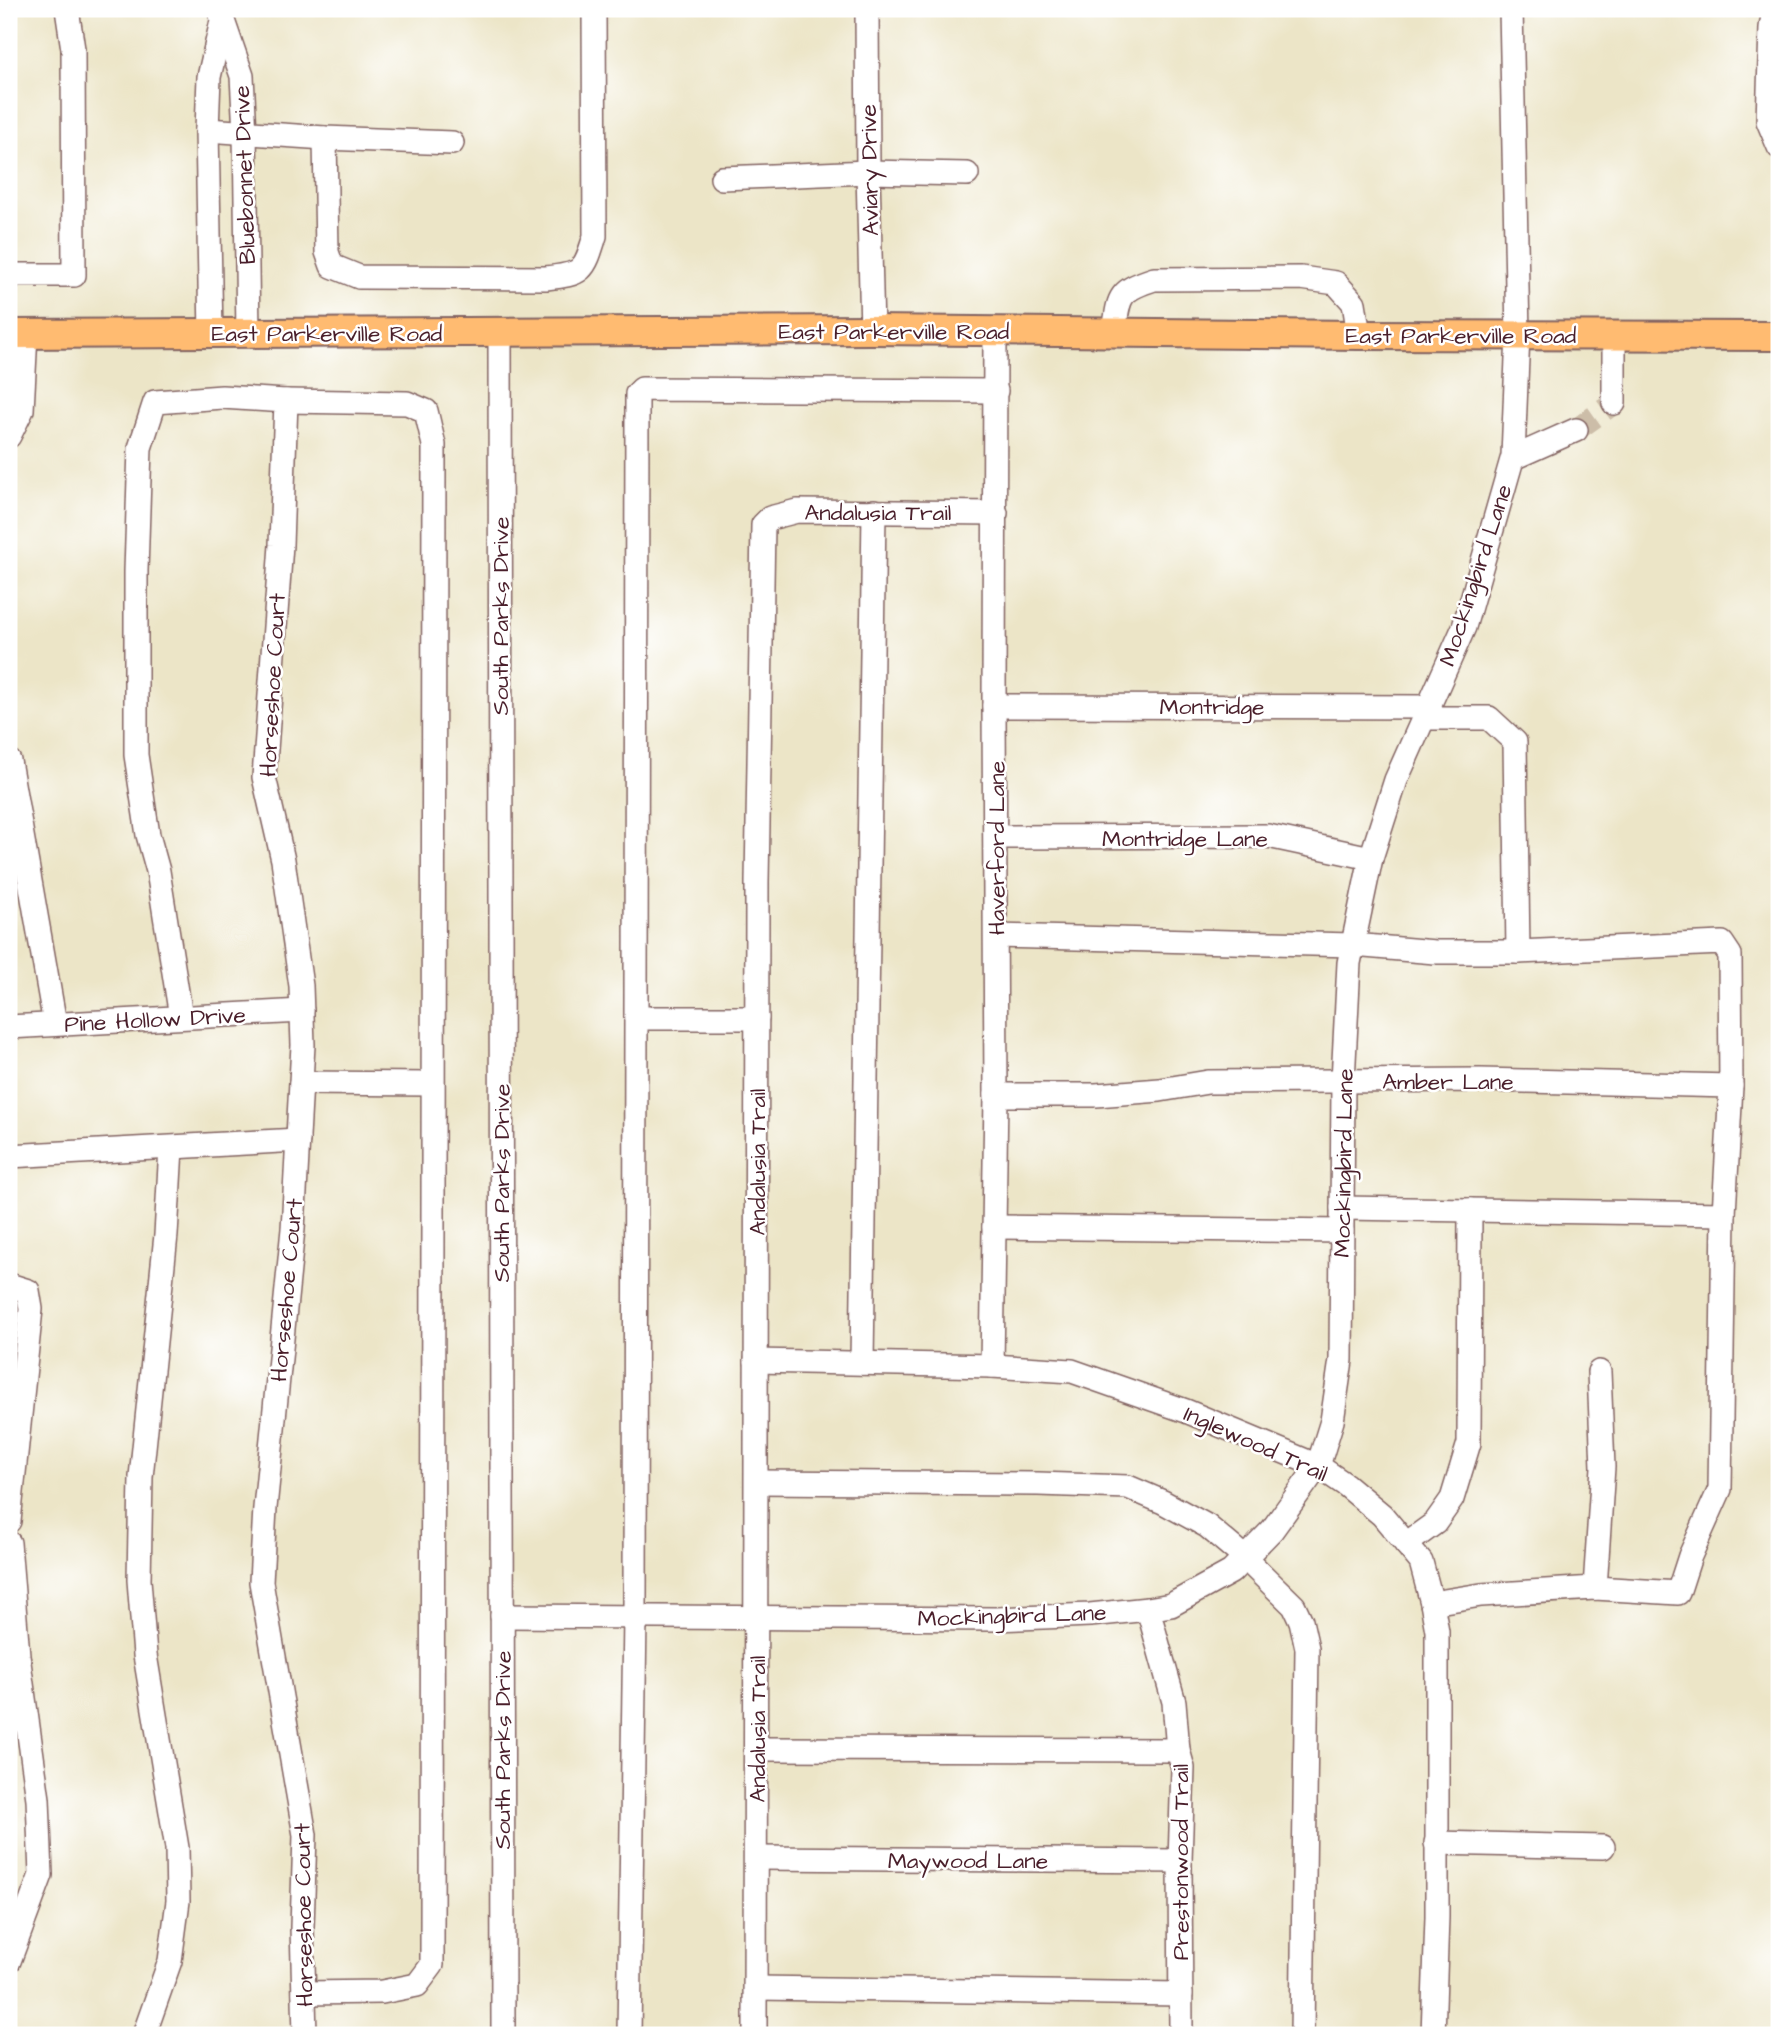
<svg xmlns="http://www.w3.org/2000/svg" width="1788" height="2044" font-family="'Architects Daughter',sans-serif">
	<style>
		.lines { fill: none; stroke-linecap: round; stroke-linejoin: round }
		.minor-tunnel { stroke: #ccbda8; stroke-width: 23; stroke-dasharray: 23 11; stroke-linecap: butt }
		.minor-casing { stroke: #836462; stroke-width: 26 }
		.major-casing { stroke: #836462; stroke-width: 32 }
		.minor { stroke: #fff; stroke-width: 23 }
		.major { stroke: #ffbb71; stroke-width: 28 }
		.labels { text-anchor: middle; stroke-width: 5; stroke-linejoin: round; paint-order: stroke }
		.street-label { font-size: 23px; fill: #4a1f2b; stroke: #fff }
	</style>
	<rect width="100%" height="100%" fill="#fff"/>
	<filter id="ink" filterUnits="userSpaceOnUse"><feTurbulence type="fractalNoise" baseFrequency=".0143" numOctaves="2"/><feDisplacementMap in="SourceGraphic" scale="14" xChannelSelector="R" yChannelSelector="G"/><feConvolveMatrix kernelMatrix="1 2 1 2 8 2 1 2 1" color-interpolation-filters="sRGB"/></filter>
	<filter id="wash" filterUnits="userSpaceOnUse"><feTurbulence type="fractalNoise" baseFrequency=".00686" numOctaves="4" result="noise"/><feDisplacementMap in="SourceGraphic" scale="28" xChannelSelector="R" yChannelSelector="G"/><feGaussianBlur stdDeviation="1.57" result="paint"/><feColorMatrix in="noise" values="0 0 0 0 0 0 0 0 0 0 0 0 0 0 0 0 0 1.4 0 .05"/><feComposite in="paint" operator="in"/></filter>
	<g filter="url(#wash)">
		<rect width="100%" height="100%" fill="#ece5c7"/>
	</g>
	<g filter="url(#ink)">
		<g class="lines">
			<polyline class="minor-tunnel" points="1576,430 1614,403"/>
			<g class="minor-casing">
				<g id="minor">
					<polyline points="219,9 242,76 245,133 248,334"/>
					<polyline points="867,9 868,172 872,330"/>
					<polyline points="1774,9 1771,28 1768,121 1779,147"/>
					<polyline points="207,130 325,138 452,143"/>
					<path d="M325,138L327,252L332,266L359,277L546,278C583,274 584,272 595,236L594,9"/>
					<polyline points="722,178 868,172 967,174"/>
					<polyline points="9,275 74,275 73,49 67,9"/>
					<polyline points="500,331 503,2035"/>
					<path d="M1114,333C1119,297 1117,291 1154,279L1301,278L1336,283L1354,303L1359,335"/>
					<polyline points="211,334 207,130 209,77 222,21"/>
					<polyline points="286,401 407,403 426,411 434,445 432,1965 417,1985 382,1992 304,1993"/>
					<polyline points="1614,403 1614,335"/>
					<polyline points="9,436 22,410 26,334"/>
					<polyline points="1513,458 1576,430"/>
					<polyline points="994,706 1430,707"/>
					<polyline points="1425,718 1489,718 1515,742 1518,952"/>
					<polyline points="9,761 55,1024"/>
					<polyline points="996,837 1268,836 1371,858"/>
					<polyline points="996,936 1353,945 1435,952 1518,952 1722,943 1730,955 1731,1086 1724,1214 1342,1208"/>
					<polyline points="181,1017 158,871 148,835 136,755 136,571 140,448 155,402 222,397 286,401 281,545 264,777 283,860 301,986 303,1045 293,1229 265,1508 261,1582 305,1835 302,1927 305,2035"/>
					<polyline points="636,1018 757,1018"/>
					<polyline points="9,1027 302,1011"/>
					<polyline points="301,1083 432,1084"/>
					<polyline points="996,1095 1096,1095 1160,1090 1208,1082 1480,1080 1731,1086"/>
					<polyline points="9,1156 298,1140"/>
					<polyline points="994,1227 1342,1231"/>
					<polyline points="9,1285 28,1291 31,1309 9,1521"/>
					<polyline points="756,1361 992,1366 1072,1371 1186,1411 1318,1466 1346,1485 1382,1515 1421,1562 1432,1603 1437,1631 1437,1917 1433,2035"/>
					<polyline points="862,1363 874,511"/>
					<polyline points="992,1366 996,1095 994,706 995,331"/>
					<polyline points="757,1482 1038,1484 1128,1487 1163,1502 1207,1526 1245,1558 1294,1606 1301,1621 1307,1648 1302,2035"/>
					<polyline points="9,1543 18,1655 38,1799 41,1875 9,1961"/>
					<polyline points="1406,1544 1435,1523 1452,1499 1469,1443 1470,1210"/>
					<polyline points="1595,1588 1603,1467 1599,1372"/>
					<polyline points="1432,1603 1481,1595 1595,1588 1678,1593 1690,1556 1720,1489 1724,1214"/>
					<polyline points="1148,1609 1174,1702 1178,1750 1183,1768 1180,1861 1181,2035"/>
					<polyline points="502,1616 996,1619 1090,1615 1148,1609 1171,1605 1231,1572 1272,1530 1318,1466 1332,1421 1341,1360 1343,1081 1349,963 1371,858 1396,780 1464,627 1513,456 1518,334 1511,9"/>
					<polyline points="757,1749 1178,1750"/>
					<polyline points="1436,1843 1603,1847"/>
					<polyline points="756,1858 1180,1861"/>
					<polyline points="756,1988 1181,1994"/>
					<polyline points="144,2035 170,1961 178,1901 177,1848 145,1655 139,1580 141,1477 166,1235 171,1148"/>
					<polyline points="629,2035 635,1617 637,394 642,389 996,391"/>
					<polyline points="755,2035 757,882 763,525 770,518 797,511 996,513"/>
				</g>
			</g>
			<g class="major-casing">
				<polyline id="major" points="9,334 872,330 1359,335 1779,336"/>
			</g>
			<use href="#minor" class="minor"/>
			<use href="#major" class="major"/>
		</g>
	</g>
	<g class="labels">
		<g class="street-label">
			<text transform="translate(869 170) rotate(-91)" y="8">Aviary Drive</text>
			<text transform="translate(244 175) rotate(-92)" y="8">Bluebonnet Drive</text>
			<text x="894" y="339">East Parkerville Road</text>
			<text x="327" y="341">East Parkerville Road</text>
			<text x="1461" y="343">East Parkerville Road</text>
			<text x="878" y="520">Andalusia Trail</text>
			<text transform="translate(1475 575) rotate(-72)" y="8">Mockingbird Lane</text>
			<text transform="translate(500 616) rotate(-90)" y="8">South Parks Drive</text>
			<text transform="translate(272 685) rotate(-87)" y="8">Horseshoe Court</text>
			<text x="1212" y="714">Montridge</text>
			<text x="1185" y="846">Montridge Lane</text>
			<text transform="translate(996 848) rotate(-90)" y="8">Haverford Lane</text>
			<text transform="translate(155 1019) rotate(-3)" y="8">Pine Hollow Drive</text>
			<text x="1448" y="1089">Amber Lane</text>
			<text transform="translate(757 1162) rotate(-90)" y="8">Andalusia Trail</text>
			<text transform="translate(1343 1163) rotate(-89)" y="8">Mockingbird Lane</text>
			<text transform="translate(501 1183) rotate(-90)" y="8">South Parks Drive</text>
			<text transform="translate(286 1290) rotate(-85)" y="8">Horseshoe Court</text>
			<text transform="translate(1256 1443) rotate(24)" y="8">Inglewood Trail</text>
			<text transform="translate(1012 1615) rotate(-2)" y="8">Mockingbird Lane</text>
			<text transform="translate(757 1729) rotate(-90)" y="8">Andalusia Trail</text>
			<text transform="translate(502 1750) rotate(-90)" y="8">South Parks Drive</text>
			<text x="968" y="1868">Maywood Lane</text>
			<text transform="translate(1180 1862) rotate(-90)" y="8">Prestonwood Trail</text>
			<text transform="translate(303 1915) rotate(-91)" y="8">Horseshoe Court</text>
		</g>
	</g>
	<rect width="1788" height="2044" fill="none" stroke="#fff" stroke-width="35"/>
</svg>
